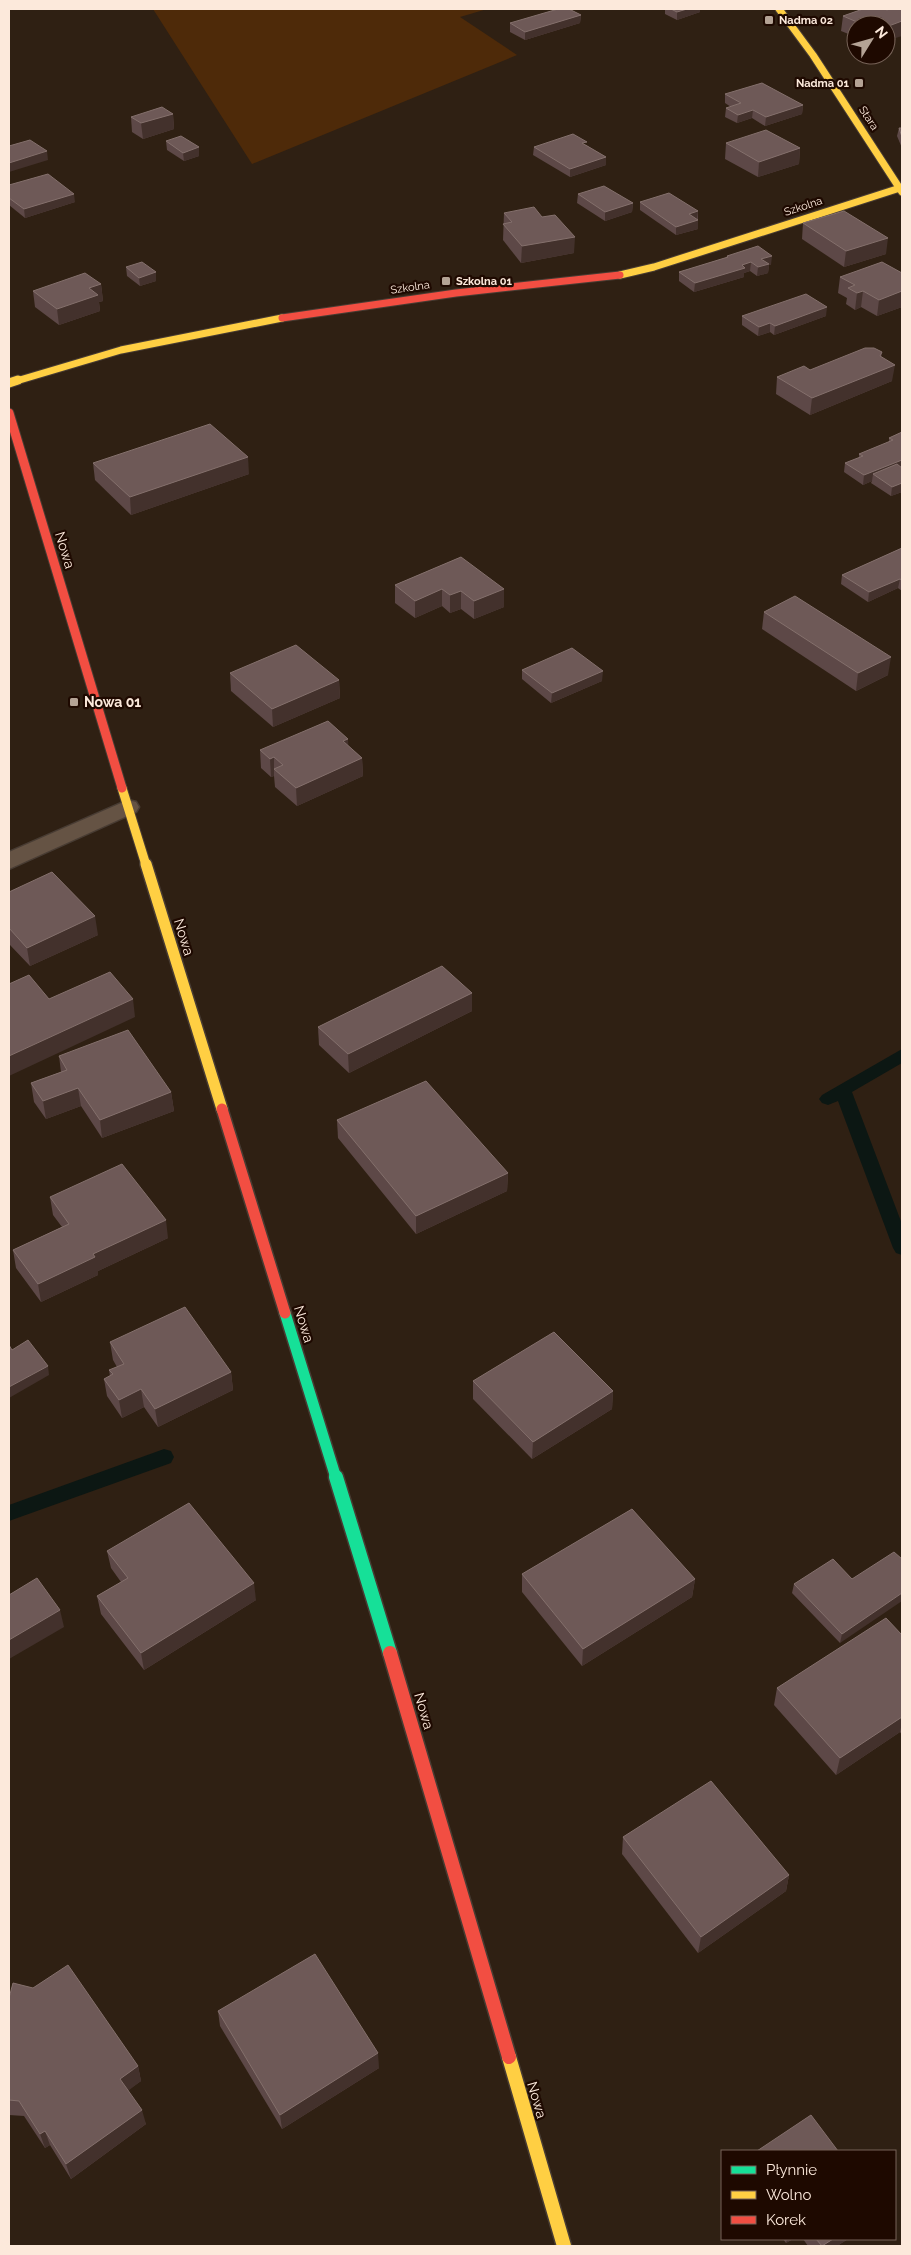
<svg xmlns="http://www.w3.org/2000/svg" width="911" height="2255" font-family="Raleway,sans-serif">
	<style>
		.green { fill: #4e2a09 }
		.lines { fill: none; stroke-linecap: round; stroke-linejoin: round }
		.stream { fill: #0c1713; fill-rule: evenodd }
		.lane-casing { stroke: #483c33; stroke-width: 3 }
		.fast-far1-casing { stroke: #483c33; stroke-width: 14 }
		.fast-casing { stroke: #483c33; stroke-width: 17 }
		.slow-far3-casing { stroke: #483c33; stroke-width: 9 }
		.slow-far2-casing { stroke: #483c33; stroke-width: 11 }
		.slow-far1-casing { stroke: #483c33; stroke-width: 14 }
		.slow-casing { stroke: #483c33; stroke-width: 17 }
		.jam-far3-casing { stroke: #483c33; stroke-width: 9 }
		.jam-far2-casing { stroke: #483c33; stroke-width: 11 }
		.jam-far1-casing { stroke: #483c33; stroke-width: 14 }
		.jam-casing { stroke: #483c33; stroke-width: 17 }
		.lane { fill: #655344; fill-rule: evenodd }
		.fast-far1 { stroke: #16e098; stroke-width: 11 }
		.fast { stroke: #16e098; stroke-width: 14 }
		.slow-far3 { stroke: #ffcf43; stroke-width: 7 }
		.slow-far2 { stroke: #ffcf43; stroke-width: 9 }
		.slow-far1 { stroke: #ffcf43; stroke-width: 11 }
		.slow { stroke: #ffcf43; stroke-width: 14 }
		.jam-far3 { stroke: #f24e42; stroke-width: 7 }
		.jam-far2 { stroke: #f24e42; stroke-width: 9 }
		.jam-far1 { stroke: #f24e42; stroke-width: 11 }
		.jam { stroke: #f24e42; stroke-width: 14 }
		.wall { fill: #5d4847 }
		.shaded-wall { fill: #43312c }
		.building { fill: #6e5957; stroke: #84706c }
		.poi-dot { fill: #b4a395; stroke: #1e0900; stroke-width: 2 }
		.labels { text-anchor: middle; stroke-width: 4.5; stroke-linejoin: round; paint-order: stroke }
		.far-poi-label { font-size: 11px; font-weight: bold; fill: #fce9db; stroke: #1e0900; text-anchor: start }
		.far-street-label { font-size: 11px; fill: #fce9db; stroke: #1e0900 }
		.street-label { font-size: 14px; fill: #fce9db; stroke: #1e0900 }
		.poi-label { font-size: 14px; font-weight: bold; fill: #fce9db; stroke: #1e0900; text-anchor: start }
	</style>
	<rect width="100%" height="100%" fill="#2f2013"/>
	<polygon class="green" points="153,9 487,9 460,17 517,55 252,164"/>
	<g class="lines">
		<g class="stream">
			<polygon points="902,1049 902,1063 852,1092 902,1224 902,1255 896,1253 893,1248 838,1101 828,1105 822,1103 819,1099 822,1095"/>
			<polygon points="164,1449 171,1451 174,1457 171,1463 9,1521 9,1505"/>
		</g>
		<g class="lane-casing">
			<polygon id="lane" points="128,800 136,802 139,807 136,812 9,869 9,852"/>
		</g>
		<g class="fast-far1-casing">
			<polyline id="fast-far1" points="285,1313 336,1478"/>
		</g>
		<g class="fast-casing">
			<polyline id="fast" points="336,1477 390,1653"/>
		</g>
		<g class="slow-far3-casing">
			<g id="slow-far3">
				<polyline points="779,9 813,55 902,192"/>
				<polyline points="620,275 654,267 900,188"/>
				<polyline points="13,382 121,350 282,318"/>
			</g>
		</g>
		<g class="slow-far2-casing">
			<g id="slow-far2">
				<polyline points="9,383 18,380"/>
				<polyline points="122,788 146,865"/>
			</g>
		</g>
		<g class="slow-far1-casing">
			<polyline id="slow-far1" points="146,864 222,1109"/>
		</g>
		<g class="slow-casing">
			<polyline id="slow" points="509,2057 564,2246"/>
		</g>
		<g class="jam-far3-casing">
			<polyline id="jam-far3" points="282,318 456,293 620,275"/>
		</g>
		<g class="jam-far2-casing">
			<polyline id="jam-far2" points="9,413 122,788"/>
		</g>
		<g class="jam-far1-casing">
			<polyline id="jam-far1" points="222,1109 285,1313"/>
		</g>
		<g class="jam-casing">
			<polyline id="jam" points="390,1653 509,2057"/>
		</g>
		<use href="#lane" class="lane"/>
		<use href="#fast-far1" class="fast-far1"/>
		<use href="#fast" class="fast"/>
		<use href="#slow-far3" class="slow-far3"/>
		<use href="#slow-far2" class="slow-far2"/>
		<use href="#slow-far1" class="slow-far1"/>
		<use href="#slow" class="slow"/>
		<use href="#jam-far3" class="jam-far3"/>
		<use href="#jam-far2" class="jam-far2"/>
		<use href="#jam-far1" class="jam-far1"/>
		<use href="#jam" class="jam"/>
	</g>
	<g class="wall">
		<polygon points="665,9 700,9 700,12 677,20 665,14"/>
		<polygon points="887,10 886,25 856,25 856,37 841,31 843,16"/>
		<polygon points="581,15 580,23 525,40 510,32 510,23"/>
		<polygon points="725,94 803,105 802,114 765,126 752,118 737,123 725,117 726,108 731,107 725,103"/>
		<polygon points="173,114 174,129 143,139 132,132 131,117"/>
		<polygon points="899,128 902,128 902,148 897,136"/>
		<polygon points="166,141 199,156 184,161 167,150"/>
		<polygon points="726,143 800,148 799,164 758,177 725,159"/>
		<polygon points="586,145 606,157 606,165 570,177 533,155 534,147"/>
		<polygon points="9,185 75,202 25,218 9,205"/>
		<polygon points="578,194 633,203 632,212 605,221 577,203"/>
		<polygon points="640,202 698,211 698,229 676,235 640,210"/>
		<polygon points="504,213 542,217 574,253 521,263 503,240"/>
		<polygon points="803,223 886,254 844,267 802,239"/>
		<polygon points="727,256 771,265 769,265 768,273 757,276 750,271 744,273 744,277 694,292 679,281 679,272 726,258"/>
		<polygon points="126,267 156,281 140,286 127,276"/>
		<polygon points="902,273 902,307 877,316 861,307 855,310 846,304 847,298 838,293 840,277"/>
		<polygon points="101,284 103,301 99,302 100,311 59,325 35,307 33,291"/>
		<polygon points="742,316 826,316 774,335 770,332 758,336 742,325"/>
		<polygon points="882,352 881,357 892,381 810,415 776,394 777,377 810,370"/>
		<polygon points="902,432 902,492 891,496 871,483 872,481 863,485 844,472 845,463 859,458 859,454 889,442 889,438"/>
		<polygon points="93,463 249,474 131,515 95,480"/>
		<polygon points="902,548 902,591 898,588 868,602 841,584 842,575"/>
		<polygon points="461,557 504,607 474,619 461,609 450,613 442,606 415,618 395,603 395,585"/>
		<polygon points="764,612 888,675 856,691 762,629"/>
		<polygon points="522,670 602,681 551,703 522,679"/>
		<polygon points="230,673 339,680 340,698 273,727 231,691"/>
		<polygon points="349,747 362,758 363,776 297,806 275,787 274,776 271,777 261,768 260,750"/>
		<polygon points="9,892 98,935 30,966 10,945 9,946"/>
		<polygon points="472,993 472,1011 349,1073 319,1045 318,1027"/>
		<polygon points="59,1056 171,1092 174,1111 102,1138 81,1106 46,1119 34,1102 31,1083 61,1072"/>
		<polygon points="337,1120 508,1173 507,1191 416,1234 338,1138"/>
		<polygon points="50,1197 168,1238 98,1271 98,1275 41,1302 16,1268 13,1250 62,1227 53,1215"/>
		<polygon points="110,1342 231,1372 233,1390 158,1427 144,1407 122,1418 107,1396 104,1379 110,1376 109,1370 117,1367 113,1360"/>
		<polygon points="473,1381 613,1391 612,1409 532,1459 473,1399"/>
		<polygon points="107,1551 256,1600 144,1670 101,1614 97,1596 121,1582 111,1568"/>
		<polygon points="902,1559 840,1643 792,1593 794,1584 852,1579"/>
		<polygon points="522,1574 695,1579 692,1597 582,1666 522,1592"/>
		<polygon points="902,1635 902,1735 900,1732 836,1775 774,1705 777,1688"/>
		<polygon points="623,1837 789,1875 786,1891 698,1953 622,1854"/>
		<polygon points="9,1998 138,2066 141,2081 128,2090 146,2124 71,2179 50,2145 45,2148 24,2116 9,2115"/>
		<polygon points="218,2011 379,2068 282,2129 220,2026"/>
		<polygon points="783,2239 793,2239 786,2243"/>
		<polygon points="803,2239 848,2239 837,2246 808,2246"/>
	</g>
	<g class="shaded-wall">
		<polygon points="687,9 700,9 700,12 677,20 677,12"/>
		<polygon points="581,15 580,23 525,40 525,32"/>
		<polygon points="902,21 902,36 886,41 886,27"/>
		<polygon points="803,105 802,114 765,126 766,117"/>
		<polygon points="753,110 752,118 737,123 738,115"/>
		<polygon points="173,114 174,129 143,139 141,123"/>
		<polygon points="199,147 199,156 184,161 183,153"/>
		<polygon points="800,148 799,164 758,177 759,162"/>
		<polygon points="47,151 48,160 9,172 9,163"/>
		<polygon points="606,157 606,165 570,177 570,169"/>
		<polygon points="74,194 75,202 25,218 24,209"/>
		<polygon points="633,203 632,212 605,221 605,212"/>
		<polygon points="698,211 697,220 689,214"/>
		<polygon points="698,220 698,229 676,235 676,227"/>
		<polygon points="575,237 574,253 521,263 522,246"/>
		<polygon points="888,238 886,254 844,267 846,251"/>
		<polygon points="772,256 771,265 769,265 768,273 757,276 758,267 761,259"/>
		<polygon points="751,262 750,271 744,273 744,277 694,292 695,283 742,265"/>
		<polygon points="156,272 156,281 140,286 139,278"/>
		<polygon points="101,284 103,301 99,302 100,311 59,325 57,309 89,288"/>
		<polygon points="863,291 861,307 855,310 857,293"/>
		<polygon points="902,291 902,307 877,316 879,300"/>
		<polygon points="827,307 826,316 774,335 775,326"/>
		<polygon points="770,323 770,332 758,336 759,327"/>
		<polygon points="882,352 880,369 895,365 892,381 810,415 812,398 880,356"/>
		<polygon points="248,457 249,474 131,515 130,497"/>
		<polygon points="902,460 902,468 873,474 872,481 863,485 864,475"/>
		<polygon points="902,483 902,492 891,496 892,487"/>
		<polygon points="900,579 898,588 868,602 869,592"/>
		<polygon points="442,589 442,606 415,618 415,601"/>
		<polygon points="504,589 504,607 474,619 474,601"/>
		<polygon points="461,591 461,609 450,613 450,595"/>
		<polygon points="891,657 888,675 856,691 858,673"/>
		<polygon points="603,671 602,681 551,703 552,693"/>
		<polygon points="339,680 340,698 273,727 272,709"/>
		<polygon points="348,739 349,757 343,741"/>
		<polygon points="274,757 274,776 271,777 270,759"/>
		<polygon points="362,758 363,776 297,806 296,788"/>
		<polygon points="95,916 98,935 30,966 27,948"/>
		<polygon points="9,935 10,945 9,946"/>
		<polygon points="472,993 472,1011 349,1073 348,1054"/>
		<polygon points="133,999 135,1017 9,1076 9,1056"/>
		<polygon points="78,1088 81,1106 46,1119 43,1101"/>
		<polygon points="171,1092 174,1111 102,1138 100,1120"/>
		<polygon points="508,1173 507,1191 416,1234 416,1216"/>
		<polygon points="166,1220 168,1238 98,1271 98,1275 41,1302 38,1284 93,1254"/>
		<polygon points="48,1366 49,1375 9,1398 9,1387"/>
		<polygon points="231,1372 233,1390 158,1427 155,1409"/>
		<polygon points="141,1389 144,1407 122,1418 119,1400"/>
		<polygon points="613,1391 612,1409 532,1459 533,1442"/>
		<polygon points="695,1579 692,1597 582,1666 583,1649"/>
		<polygon points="254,1583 256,1600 144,1670 141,1653"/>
		<polygon points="902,1593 902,1601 840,1643 842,1634"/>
		<polygon points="60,1610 64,1627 9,1659 9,1640"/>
		<polygon points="902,1717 902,1723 900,1732 836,1775 840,1758"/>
		<polygon points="789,1875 786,1891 698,1953 701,1937"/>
		<polygon points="378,2053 379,2068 282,2129 280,2115"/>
		<polygon points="138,2066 141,2081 124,2094 120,2079"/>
		<polygon points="142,2110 146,2124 71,2179 66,2164"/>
		<polygon points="45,2131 50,2145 45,2148 40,2134"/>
		<polygon points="787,2239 793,2239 786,2243"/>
		<polygon points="833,2239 848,2239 837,2246 822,2246"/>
	</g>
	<g class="building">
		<polygon points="558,9 569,9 581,15 525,32 510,23"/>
		<polygon points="671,9 687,9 677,12"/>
		<polygon points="863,9 885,9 887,10 889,9 902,9 902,21 886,27 886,25 864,25 843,16"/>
		<polygon points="762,83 803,105 766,117 753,110 738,115 726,108 741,103 725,94"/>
		<polygon points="162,107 173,114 141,123 131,117"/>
		<polygon points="899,128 902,128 902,137"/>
		<polygon points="766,130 800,148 759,162 726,143"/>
		<polygon points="573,134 587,142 582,143 606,157 570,169 534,147"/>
		<polygon points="181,136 199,147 183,153 166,141"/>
		<polygon points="30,140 47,151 9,163 9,146"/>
		<polygon points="48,174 74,194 24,209 9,198 9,185"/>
		<polygon points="604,186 633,203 605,212 578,194"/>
		<polygon points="669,193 698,211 689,214 698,220 676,227 640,202"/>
		<polygon points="534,207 542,217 555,215 575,237 522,246 503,224 512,222 504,213"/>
		<polygon points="844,211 888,238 846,251 803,223"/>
		<polygon points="758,246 772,256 761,259 769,264 758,267 751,262 742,265 745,268 695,283 679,272 728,257 727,256"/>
		<polygon points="142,262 156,272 139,278 126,267"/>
		<polygon points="882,262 902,273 902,291 879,300 863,291 857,293 848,288 855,285 840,277"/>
		<polygon points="85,273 101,284 89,288 98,295 57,309 33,291"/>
		<polygon points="806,294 827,307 775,326 770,323 759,327 742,316"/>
		<polygon points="865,348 874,348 882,352 880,356 895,365 812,398 777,377 804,366 810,370"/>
		<polygon points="210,424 248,457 130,497 93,463"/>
		<polygon points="902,432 902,460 864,475 845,463 863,456 859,454 893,440 889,438"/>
		<polygon points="897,464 902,468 902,483 892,487 873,474"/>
		<polygon points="902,548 902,580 900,579 869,592 842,575"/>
		<polygon points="461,557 504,589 474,601 461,591 450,595 442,589 415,601 395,585"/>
		<polygon points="795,596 891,657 858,673 764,612"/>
		<polygon points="296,645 339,680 272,709 230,673"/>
		<polygon points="572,648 603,671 552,693 522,670"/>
		<polygon points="328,721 348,739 343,741 362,758 296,788 274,769 283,765 274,757 270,759 260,750"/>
		<polygon points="52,872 95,916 27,948 9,928 9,892"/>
		<polygon points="442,966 472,993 348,1054 318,1027"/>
		<polygon points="110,972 133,999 9,1056 9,984 29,975 49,999"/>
		<polygon points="128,1030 171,1092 100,1120 78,1088 43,1101 31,1083 67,1070 59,1056"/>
		<polygon points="426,1081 508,1173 416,1216 337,1120"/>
		<polygon points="122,1164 166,1220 93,1254 95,1257 38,1284 13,1250 69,1224 50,1197"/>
		<polygon points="185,1307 231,1372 155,1409 141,1389 119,1400 104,1379 113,1374 109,1370 124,1364 110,1342"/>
		<polygon points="554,1332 613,1391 533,1442 473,1381"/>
		<polygon points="28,1340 48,1366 9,1387 9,1345 12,1350"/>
		<polygon points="189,1503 254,1583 141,1653 97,1596 128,1578 107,1551"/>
		<polygon points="632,1509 695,1579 583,1649 522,1574"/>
		<polygon points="894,1552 902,1559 902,1593 842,1634 794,1584 833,1559 852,1579"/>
		<polygon points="37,1578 60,1610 9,1640 9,1595"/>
		<polygon points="886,1618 902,1635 902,1717 840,1758 777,1688"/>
		<polygon points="711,1781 789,1875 701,1937 623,1837"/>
		<polygon points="315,1954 378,2053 280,2115 218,2011"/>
		<polygon points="68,1965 138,2066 120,2079 142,2110 66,2164 45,2131 40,2134 19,2101 9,2100 9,1998 13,1983 33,1988"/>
		<polygon points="811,2115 838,2151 757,2151"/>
		<polygon points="816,2239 833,2239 822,2246"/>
	</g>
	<g class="poi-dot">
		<rect x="764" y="15" width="10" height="10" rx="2.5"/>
		<rect x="854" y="78" width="10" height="10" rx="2.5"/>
		<rect x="441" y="276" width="10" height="10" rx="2.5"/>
		<rect x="69" y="697" width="10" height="10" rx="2.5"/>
	</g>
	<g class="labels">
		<g class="far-poi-label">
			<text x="779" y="24">Nadma 02</text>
			<text x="849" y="87" text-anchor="end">Nadma 01</text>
			<text x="456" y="285">Szkolna 01</text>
		</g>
		<g class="far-street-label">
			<text transform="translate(869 118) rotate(57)" y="4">Stara</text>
			<text transform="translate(803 206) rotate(-18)" y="4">Szkolna</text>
			<text transform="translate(410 287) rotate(-8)" y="4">Szkolna</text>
		</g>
		<g class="street-label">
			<text transform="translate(65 550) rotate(73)" y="5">Nowa</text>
			<text transform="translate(184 937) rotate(73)" y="5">Nowa</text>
			<text transform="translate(304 1324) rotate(73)" y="5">Nowa</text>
			<text transform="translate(424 1711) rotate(74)" y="5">Nowa</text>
			<text transform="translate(537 2100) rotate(74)" y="5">Nowa</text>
		</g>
		<g class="poi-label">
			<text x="84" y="707">Nowa 01</text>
		</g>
	</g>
	<rect width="911" height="2255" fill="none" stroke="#fce9db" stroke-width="20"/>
	<rect x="721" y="2150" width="175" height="90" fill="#1e0900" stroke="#776358"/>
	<rect x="731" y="2166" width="25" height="8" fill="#16e098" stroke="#776358"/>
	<text x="766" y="2175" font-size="15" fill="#fce9db">Płynnie</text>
	<rect x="731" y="2191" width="25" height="8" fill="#ffcf43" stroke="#776358"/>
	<text x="766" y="2200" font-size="15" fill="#fce9db">Wolno</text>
	<rect x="731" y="2216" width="25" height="8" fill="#f24e42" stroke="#776358"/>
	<text x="766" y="2225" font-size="15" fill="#fce9db">Korek</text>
	<g transform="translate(871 40) rotate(53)"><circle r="24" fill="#1e0900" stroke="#776358"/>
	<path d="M0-4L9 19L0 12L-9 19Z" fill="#b4a395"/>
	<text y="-8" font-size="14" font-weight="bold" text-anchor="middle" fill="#fce9db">N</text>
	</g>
</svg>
